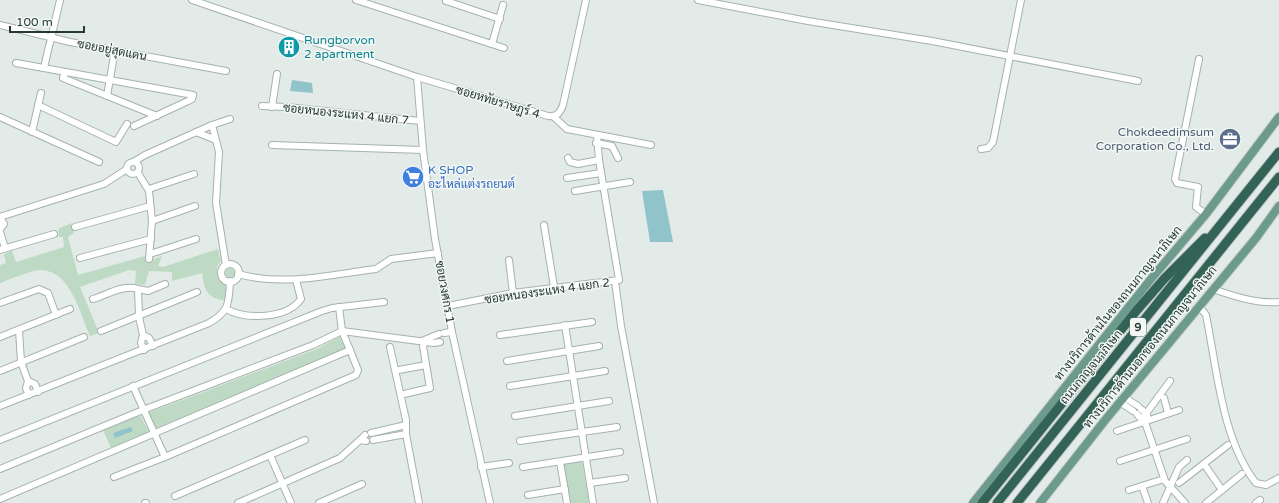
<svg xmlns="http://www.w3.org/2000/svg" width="1279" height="503" font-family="'Varela Round',Sarabun,sans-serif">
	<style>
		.green { fill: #bedac4 }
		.water { fill: #90c3ca }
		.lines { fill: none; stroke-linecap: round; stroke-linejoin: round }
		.minor-casing { stroke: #a5b2ad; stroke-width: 8 }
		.major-casing { stroke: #c2c8c6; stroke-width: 10 }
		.highway-casing { stroke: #c2c8c6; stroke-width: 11 }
		.minor { stroke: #fff; stroke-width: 6 }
		.major { stroke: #6c9b8d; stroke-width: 8 }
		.highway { stroke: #336357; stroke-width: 9 }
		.labels { text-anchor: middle; stroke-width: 3; stroke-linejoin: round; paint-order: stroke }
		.shield { fill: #f3f8f5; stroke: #62736d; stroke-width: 1 }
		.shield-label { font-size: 11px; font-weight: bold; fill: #243a33 }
		.culture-label { font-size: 12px; fill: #0d838f; stroke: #f3f8f5; text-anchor: start }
		.street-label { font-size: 12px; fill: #243a33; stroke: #f3f8f5 }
		.service-label { font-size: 12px; fill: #4e5e75; stroke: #f3f8f5; text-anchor: end }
		.shop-label { font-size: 12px; fill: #366cbe; stroke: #f3f8f5; text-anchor: start }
	</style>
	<rect width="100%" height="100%" fill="#e2ebe7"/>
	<g class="green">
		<path d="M71,223L74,233L68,237L78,275L145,256L148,261L162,256L158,266L163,267L218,249L221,261C215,266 217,272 219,279L231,284L229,301C209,299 204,293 202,273L172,281V272L149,271L145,285L135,284L136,271L129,270L80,287L99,333L90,336C80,314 71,271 41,270C34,269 8,280 0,283V265L6,263L4,254L12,251L16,262L64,247L63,237H59L58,229Z"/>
		<circle cx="230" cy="273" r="4.5"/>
		<polygon points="341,336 348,349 155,429 148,413 317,349"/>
		<polygon points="140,415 149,432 111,448 103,430"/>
		<polygon points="582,461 589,503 570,503 563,464"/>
	</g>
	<g class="water">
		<polygon points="292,80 312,83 313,93 290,91"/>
		<polygon points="663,190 673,242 650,242 642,191"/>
		<polygon points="131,427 133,431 115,438 113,433"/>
	</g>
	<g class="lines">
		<g class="minor-casing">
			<g id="minor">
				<path d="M192,0L417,77L548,116C557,117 560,113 563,105L586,0"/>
				<polyline points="356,0 504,48"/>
				<polyline points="698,0 808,21 932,41 1138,81"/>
				<polyline points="446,1 500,19"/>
				<polyline points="0,25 70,42 226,71"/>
				<polyline points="50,43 60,0"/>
				<polyline points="492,44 503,5"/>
				<polyline points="1199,59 1175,179 1177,183 1198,187 1196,207 1206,214"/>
				<polyline points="16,63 193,95 192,99 188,101 134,126"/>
				<polyline points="44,68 49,46"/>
				<polyline points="65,72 63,78 157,116"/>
				<polyline points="417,77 423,150 435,239 452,332 490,503"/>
				<polyline points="107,96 115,50"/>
				<polyline points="38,105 116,142 127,124"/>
				<polyline points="262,106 287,107 420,121"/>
				<polyline points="272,107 277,74"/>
				<polyline points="0,117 99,162"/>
				<polyline points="554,117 567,129 651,145"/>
				<polyline points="212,125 219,152 216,203 226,265"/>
				<polyline points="32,132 41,93"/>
				<polyline points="196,132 216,140"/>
				<polyline points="596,143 612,146 618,158"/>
				<polyline points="272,145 423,150"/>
				<polyline points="981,149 988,148 993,142 1021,0"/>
				<polyline points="568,158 570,162 578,164 599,160"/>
				<polyline points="135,161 145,155 212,125 230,119"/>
				<circle cx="133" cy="168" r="6"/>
				<polyline points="137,173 138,173 149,191 152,221 149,259"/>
				<polyline points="567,178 601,173"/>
				<polyline points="149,189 194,174"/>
				<polyline points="575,191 630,182"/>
				<polyline points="0,217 104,184 127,169"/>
				<polyline points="0,218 4,224 0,229"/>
				<polyline points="152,221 195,206"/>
				<polyline points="544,225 554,287"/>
				<polyline points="75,227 150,206"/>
				<polyline points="0,232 5,248"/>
				<polyline points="0,250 54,234"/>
				<polyline points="150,254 196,239"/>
				<polyline points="80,258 151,239"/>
				<polyline points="509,260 513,293"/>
				<circle cx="230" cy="273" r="9"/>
				<path d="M238,274C281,286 325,276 368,270L376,269L391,259L438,253"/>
				<polyline points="615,281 621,326 654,503"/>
				<polyline points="138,289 148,291 165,284"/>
				<path d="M1213,289C1233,296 1257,304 1279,302"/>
				<path d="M93,299C107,295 123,284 138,289L139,317L143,335L141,343L144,350"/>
				<polyline points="0,303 39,289 48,293 56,315"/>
				<polyline points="448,306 513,293 619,280 599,160 597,135"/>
				<path d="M1199,306L1206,315C1217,369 1222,440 1256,483L1266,485L1279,478"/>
				<path d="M226,309C246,320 287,319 301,299L296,280"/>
				<polyline points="565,325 593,503"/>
				<polyline points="19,330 21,362 28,381 26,388 29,395"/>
				<polyline points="101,331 197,292"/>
				<polyline points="444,333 452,332"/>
				<polyline points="143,335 149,338 153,346"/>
				<polyline points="500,335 592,322"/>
				<polyline points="0,337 70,309"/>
				<polyline points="422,341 439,334"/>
				<polyline points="390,347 406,420 406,434 419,503"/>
				<polyline points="507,361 599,346"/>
				<polyline points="399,370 426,365"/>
				<polyline points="0,371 84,337"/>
				<polyline points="28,381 35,384 38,392"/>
				<polyline points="133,386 165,457"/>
				<polyline points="510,386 605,371"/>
				<polyline points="404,394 430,388 423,346 425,342"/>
				<polyline points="1124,397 1138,406"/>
				<polyline points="1164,398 1168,413"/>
				<polyline points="1120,402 1133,411"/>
				<path d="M0,406L209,323C229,312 229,303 230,281"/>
				<polyline points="1141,409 1147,414 1147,418"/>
				<polyline points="1137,414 1146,425 1165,481 1185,503"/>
				<polyline points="515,416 609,401"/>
				<polyline points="1142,419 1170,381"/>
				<polyline points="1117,431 1179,410"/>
				<polyline points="371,433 406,425"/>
				<polyline points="365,435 360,440 366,441"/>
				<polyline points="0,440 322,311 332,308 384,302"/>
				<polyline points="373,440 406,434"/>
				<polyline points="520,441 617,427"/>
				<polyline points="270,455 291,503"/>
				<polyline points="1120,461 1187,439"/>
				<polyline points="560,462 567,503"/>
				<polyline points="1204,464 1222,490"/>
				<polyline points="481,467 509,463"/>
				<polyline points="523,467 620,452"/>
				<polyline points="0,469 143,410 313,345 342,331 434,343 440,342"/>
				<polyline points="114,477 165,457 356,375 358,370 350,350"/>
				<polyline points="590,483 625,478"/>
				<polyline points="1179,483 1228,445"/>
				<polyline points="1142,486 1148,503"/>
				<polyline points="1129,490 1164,479"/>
				<polyline points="528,495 565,489"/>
				<polyline points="175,496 305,440"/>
				<polyline points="0,499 350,350 342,331 339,307"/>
				<polyline points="145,503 146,503"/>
				<polyline points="238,503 340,458 360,440"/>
				<polyline points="319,503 362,484"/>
				<polyline points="1163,503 1179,467 1187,460"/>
				<polyline points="1206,503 1242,474"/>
				<polyline points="1256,503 1260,500"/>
			</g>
		</g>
		<g class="major-casing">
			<g id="major">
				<polyline points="973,503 1151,279 1206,214 1279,117"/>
				<polyline points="1040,503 1106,419 1256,238 1279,206"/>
			</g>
		</g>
		<g class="highway-casing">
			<g id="highway">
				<polyline points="982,503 1137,310 1164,279 1205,238"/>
				<polyline points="997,503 1279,152"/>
				<polyline points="1017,503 1279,177"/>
			</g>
		</g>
		<use href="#minor" class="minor"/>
		<use href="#major" class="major"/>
		<use href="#highway" class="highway"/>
	</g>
	<defs>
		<g id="building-disc" transform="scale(1.15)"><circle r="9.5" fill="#0f9aa8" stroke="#f3f8f5"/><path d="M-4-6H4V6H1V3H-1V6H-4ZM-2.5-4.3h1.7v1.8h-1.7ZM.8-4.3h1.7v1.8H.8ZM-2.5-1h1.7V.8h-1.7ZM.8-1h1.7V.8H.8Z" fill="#fff"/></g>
		<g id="office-disc" transform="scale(1.15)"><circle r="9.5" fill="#5c6f8a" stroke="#f3f8f5"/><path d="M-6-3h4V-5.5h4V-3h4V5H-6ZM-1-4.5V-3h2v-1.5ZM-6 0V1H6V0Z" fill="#fff"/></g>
		<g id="supermarket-disc" transform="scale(1.15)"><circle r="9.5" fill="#3f7fe0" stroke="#f3f8f5"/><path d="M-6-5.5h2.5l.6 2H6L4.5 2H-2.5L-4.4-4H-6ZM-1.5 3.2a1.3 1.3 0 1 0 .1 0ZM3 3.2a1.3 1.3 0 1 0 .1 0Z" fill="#fff"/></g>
	</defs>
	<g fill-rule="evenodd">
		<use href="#building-disc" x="289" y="47"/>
		<use href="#office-disc" x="1230" y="139"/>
		<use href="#supermarket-disc" x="413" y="177"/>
	</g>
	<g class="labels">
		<rect class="shield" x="1130" y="318" width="16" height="18" rx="3"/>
		<g class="shield-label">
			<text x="1138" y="331">9</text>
		</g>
		<g class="culture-label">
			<text x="304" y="44">Rungborvon<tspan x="304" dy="14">2 apartment</tspan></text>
		</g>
		<g class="street-label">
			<text transform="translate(112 50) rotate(11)" y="4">ซอยอยู่สุดแดน</text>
			<text transform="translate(498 102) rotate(17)" y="4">ซอยหทัยราษฎร์ 4</text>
			<text transform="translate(346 114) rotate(6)" y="4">ซอยหนองระแหง 4 แยก 7</text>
			<text transform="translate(547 291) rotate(-8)" y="4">ซอยหนองระแหง 4 แยก 2</text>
			<text transform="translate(445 292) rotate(80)" y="4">ซอยวงศกร 1</text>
			<text transform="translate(1118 303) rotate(-51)" y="4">ทางบริการด้านในของถนนกาญจนาภิเษก</text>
			<text transform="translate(1150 347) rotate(-51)" y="4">ทางบริการด้านนอกของถนนกาญจนาภิเษก</text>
			<text transform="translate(1091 367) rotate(-51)" y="4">ถนนกาญจนาภิเษก</text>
		</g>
		<g class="service-label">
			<text x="1214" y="136">Chokdeedimsum<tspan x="1214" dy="14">Corporation Co., Ltd.</tspan></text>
		</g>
		<g class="shop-label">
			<text x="428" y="174">K SHOP<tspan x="428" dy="14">อะไหล่แต่งรถยนต์</tspan></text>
		</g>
	</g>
	<path d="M10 26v6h74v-6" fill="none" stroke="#243a33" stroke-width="2"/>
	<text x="16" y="26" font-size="12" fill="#243a33" stroke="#f3f8f5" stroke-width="3" paint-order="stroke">100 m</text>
</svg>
